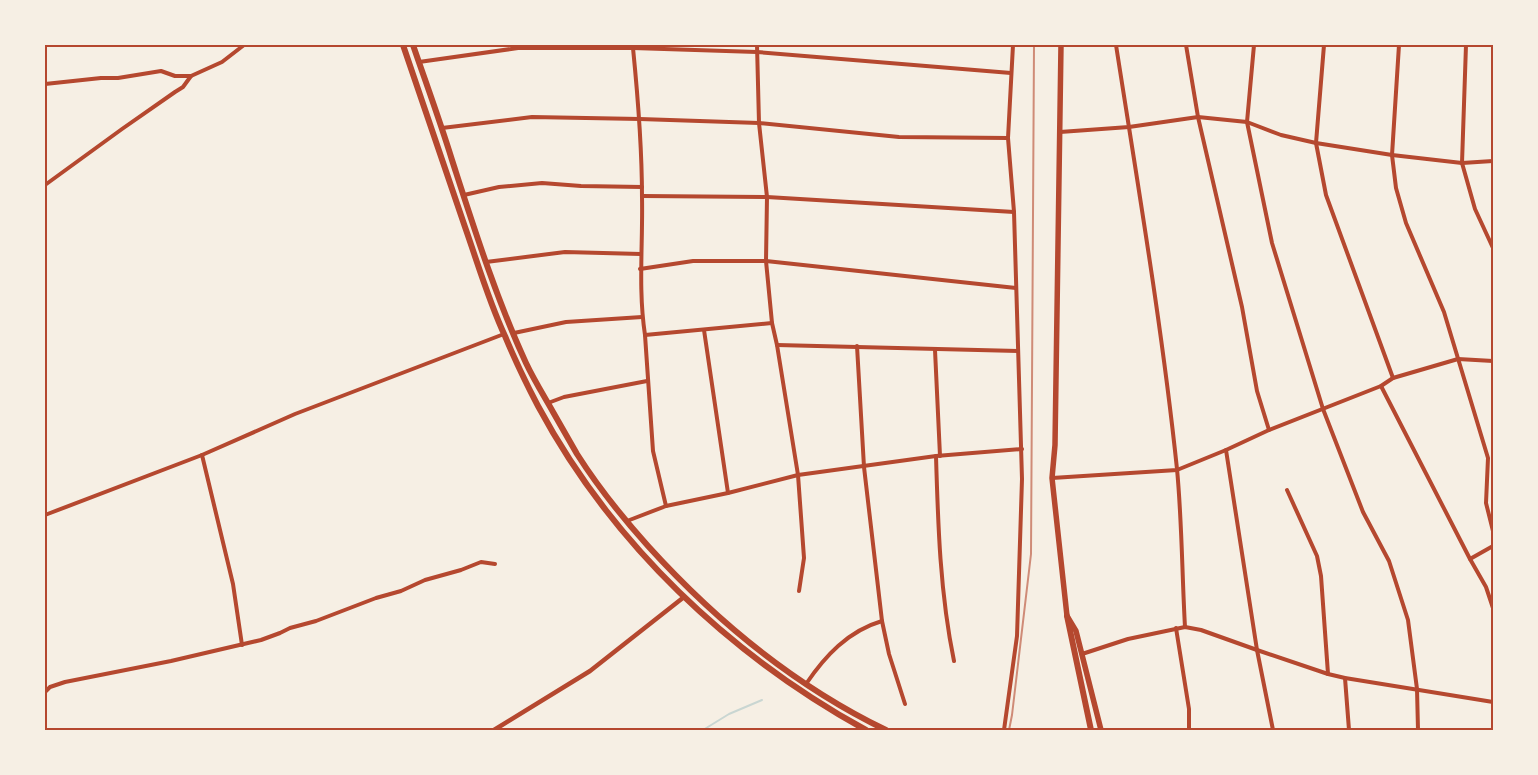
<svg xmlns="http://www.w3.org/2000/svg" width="1538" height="775" font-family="Inter,sans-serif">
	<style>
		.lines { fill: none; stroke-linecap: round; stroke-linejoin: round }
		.stream { stroke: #c9d6d2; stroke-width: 2 }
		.minor { stroke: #b5482f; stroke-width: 4 }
		.tertiary { stroke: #b5482f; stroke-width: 4.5 }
		.primary { stroke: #b5482f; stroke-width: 5.5 }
		.trunk { stroke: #b5482f; stroke-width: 6 }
		.rail { stroke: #cf8b77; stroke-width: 2 }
		.neatline { fill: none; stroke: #b5482f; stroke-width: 2 }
	</style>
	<rect width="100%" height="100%" fill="#f6efe4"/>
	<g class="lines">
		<polyline class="stream" points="703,730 729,714 762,700"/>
		<g class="minor">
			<polyline points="757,45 759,123 767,197 766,261 772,323 777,345 798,475 804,558 799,591"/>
			<path d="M1116,45C1138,186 1162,327 1177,469C1182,521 1182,575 1185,627"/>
			<polyline points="1186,45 1198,117 1242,307 1257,391 1269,430"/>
			<polyline points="1254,45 1247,122 1272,243 1323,409 1363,512 1389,561 1408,620 1417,689 1418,730"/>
			<polyline points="1324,45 1316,143 1326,195 1393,378"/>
			<polyline points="1399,45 1392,155 1396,188 1406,223 1444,312 1488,458 1486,503 1493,531"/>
			<polyline points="1466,45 1462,163 1475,209 1493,248"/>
			<path d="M633,48C638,98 642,147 642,197C643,244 638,289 645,335L653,451L666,506"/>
			<polyline points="419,62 518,48 633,48 757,52 1011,73"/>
			<polyline points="45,84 101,78 118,78 161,71 175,76 191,76"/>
			<polyline points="442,128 532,117 640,119 759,123 899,137 1008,138"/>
			<polyline points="1060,132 1129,127 1198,117 1247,122 1281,135 1316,143 1392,155 1462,163 1493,161"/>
			<polyline points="45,185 122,129 175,92 183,87 191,76 222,62 244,45"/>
			<polyline points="464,195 499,187 542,183 581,186 642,187"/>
			<polyline points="642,196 767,197 1014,212"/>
			<polyline points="486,262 565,252 641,254"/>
			<polyline points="640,269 693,261 766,261 1016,288"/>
			<polyline points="704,330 728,493"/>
			<polyline points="514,333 566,322 642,317"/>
			<polyline points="645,335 772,323"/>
			<polyline points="777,345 1018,351"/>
			<polyline points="857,346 864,467 882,621 889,654 905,704"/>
			<polyline points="935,350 940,456"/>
			<polyline points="1381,386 1470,559 1486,587 1493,608"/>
			<polyline points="548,403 564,397 647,381"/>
			<polyline points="1226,450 1257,650 1273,730"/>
			<polyline points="202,455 233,584 242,645"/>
			<path d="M936,456C938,525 940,593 954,661"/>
			<polyline points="1052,478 1177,470 1226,450 1269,430 1381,386 1393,378 1458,359 1493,361"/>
			<polyline points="1287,490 1317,556 1321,576 1328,674"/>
			<polyline points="45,515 202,455 295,414 504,334"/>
			<polyline points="627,521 666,506 728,493 798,475 936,456 1022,449"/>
			<polyline points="1470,559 1493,546"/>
			<polyline points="1176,628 1189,709 1189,730"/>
			<polyline points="1082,654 1128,639 1185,627 1201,630 1257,650 1328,674 1345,678 1493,702"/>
			<polyline points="1345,678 1349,730"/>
			<path d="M806,684C825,656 848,631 882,621"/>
			<polyline points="45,692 50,687 65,682 171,661 261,640 280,633 290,628 316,621 376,598 401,591 425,580 461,570 481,562 495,564"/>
			<polyline points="1004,730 1017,636 1022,479 1014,212 1008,138 1013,45"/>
		</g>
		<polyline class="tertiary" points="494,730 590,671 684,597"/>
		<polyline class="primary" points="1061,45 1055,445 1052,478 1067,616 1076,631 1101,730"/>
		<g class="trunk">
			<path d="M403,45C424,106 445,167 465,227C478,264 489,302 505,336C515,360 526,383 538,406C612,544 730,655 866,730"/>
			<path d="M413,45C426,83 440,121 452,160C474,228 496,298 526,363C534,380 544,396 553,412C561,426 569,440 577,454C598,487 622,517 648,546C716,621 795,686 886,730"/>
			<polyline points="1067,616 1091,730"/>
		</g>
		<polyline class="rail" points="1009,730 1012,715 1031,554 1034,45"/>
	</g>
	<rect width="1538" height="775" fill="none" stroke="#f6efe4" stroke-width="92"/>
	<rect x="46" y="46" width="1446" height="683" class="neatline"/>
</svg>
